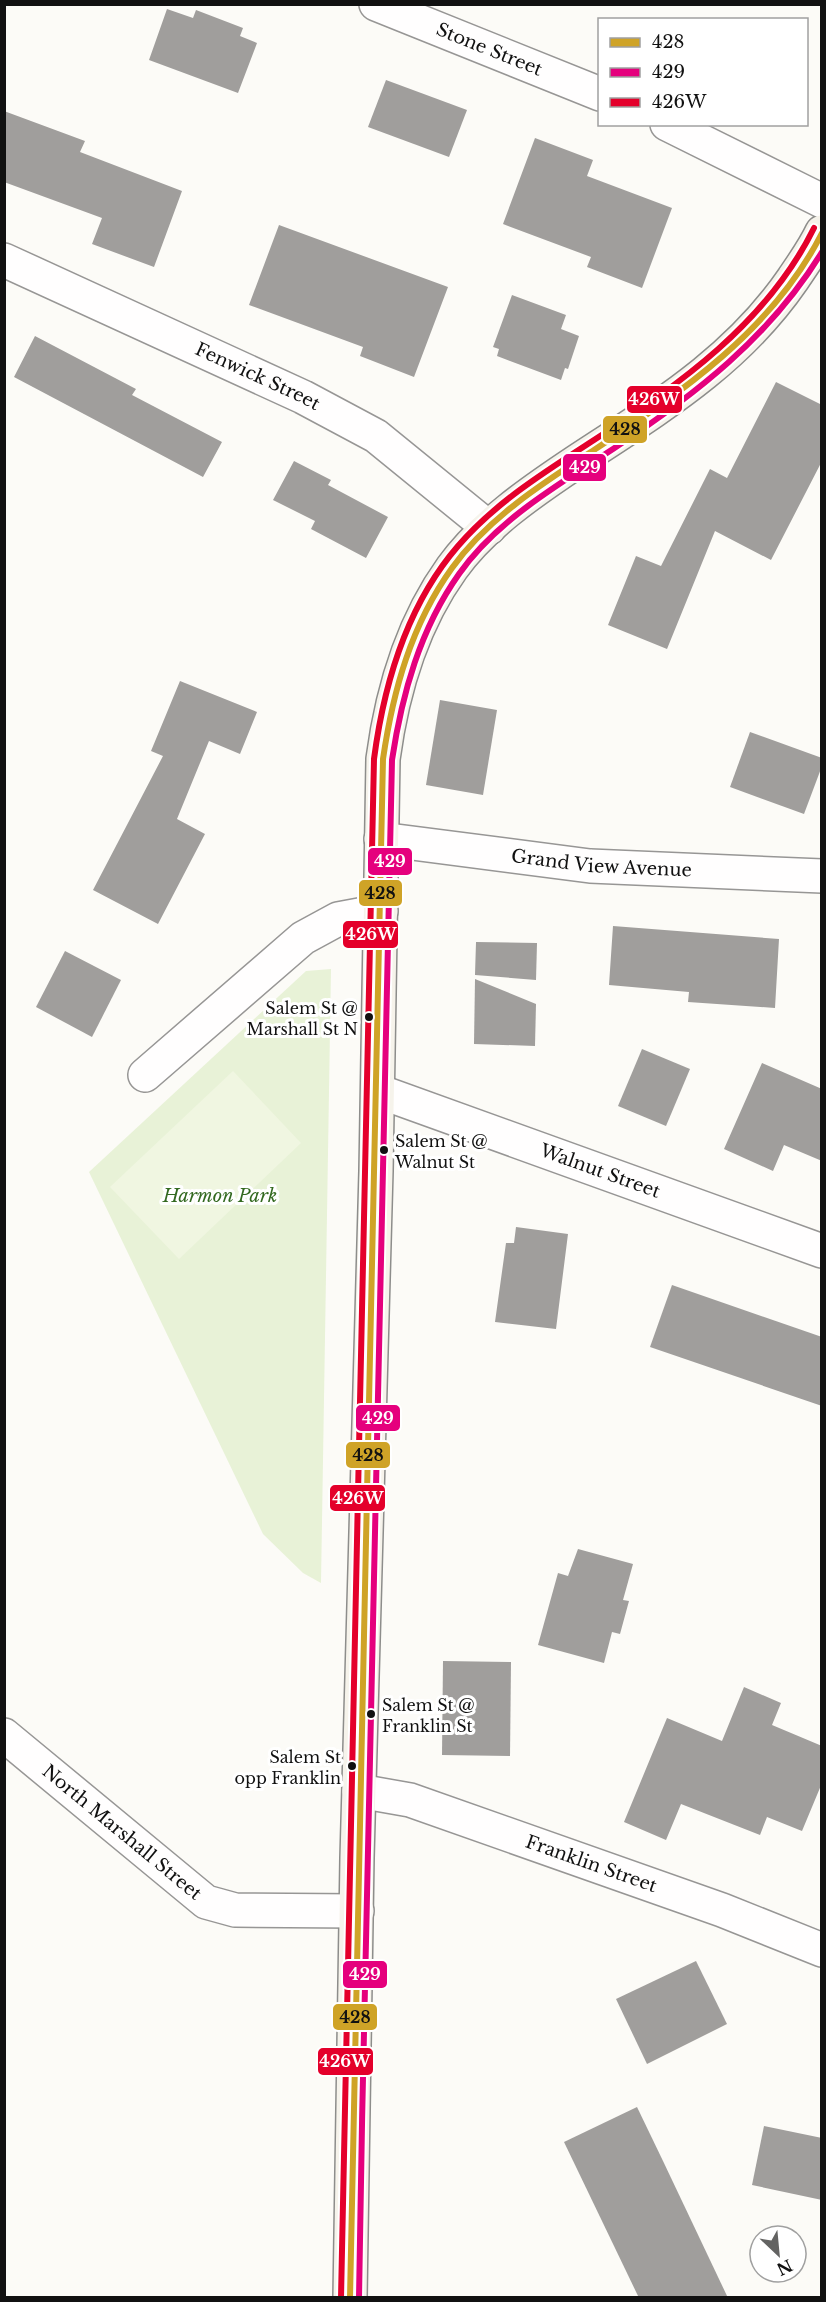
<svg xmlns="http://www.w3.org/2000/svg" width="826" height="2302" font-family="'Libre Baskerville',serif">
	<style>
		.green { fill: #e8f2d7 }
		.pitch { fill: #f0f6e1 }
		.building { fill: #a09e9c }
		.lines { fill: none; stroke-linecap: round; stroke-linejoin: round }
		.minor-casing { stroke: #979695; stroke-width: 36 }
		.secondary-casing { stroke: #8d8d8b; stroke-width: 36 }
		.minor { stroke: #fffefe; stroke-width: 33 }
		.secondary { stroke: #f6f3eb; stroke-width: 33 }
		.bus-1-casing { stroke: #fff; stroke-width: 10 }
		.bus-2-casing { stroke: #fff; stroke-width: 10 }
		.bus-3-casing { stroke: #fff; stroke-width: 10 }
		.bus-1 { stroke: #cfa327; stroke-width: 6 }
		.bus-2 { stroke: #e5007d; stroke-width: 6 }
		.bus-3 { stroke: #e4002b; stroke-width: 6 }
		.bus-dot { fill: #111; stroke: #fff; stroke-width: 2 }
		.labels { text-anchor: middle; stroke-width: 6; stroke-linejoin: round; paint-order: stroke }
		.bus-label { font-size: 16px; fill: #111; stroke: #fff; text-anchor: end }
		.street-label { font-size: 18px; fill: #111; stroke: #fff }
		.park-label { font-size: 18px; font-style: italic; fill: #336920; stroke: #fff }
		.line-badge { stroke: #fff; stroke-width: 2 }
		.badge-label { font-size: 16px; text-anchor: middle; font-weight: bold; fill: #fff }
		.pale-badge-label { font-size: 16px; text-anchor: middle; font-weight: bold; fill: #111 }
	</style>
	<rect width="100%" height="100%" fill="#fcfbf7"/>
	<polygon class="green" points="331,969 321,1583 303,1573 263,1534 89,1172 306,971"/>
	<polygon class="pitch" points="233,1071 301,1143 179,1259 110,1187"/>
	<g class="building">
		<polygon points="167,9 193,18 196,10 243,28 240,36 257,43 238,93 149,60"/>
		<polygon points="386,80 467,110 449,157 368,127"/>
		<polygon points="4,111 85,141 80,152 182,191 154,267 92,244 102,218 4,182"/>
		<polygon points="535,138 593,160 587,176 672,208 642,288 587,267 591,257 503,224"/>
		<polygon points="279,225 448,287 414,377 360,356 363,347 249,305"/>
		<polygon points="512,295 566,315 561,329 579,336 568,369 565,368 561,380 497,356 499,349 493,347"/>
		<polygon points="35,336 136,389 132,395 222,442 203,477 14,377"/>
		<polygon points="776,382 822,405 822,461 771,560 715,531 667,649 608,625 636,556 661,566 710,469 727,478"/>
		<polygon points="294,461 331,480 328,485 388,517 366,558 311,529 315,521 273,500"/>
		<polygon points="180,681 257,712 240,754 209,741 177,819 205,834 158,924 93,890 163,756 151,751"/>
		<polygon points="440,700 497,710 483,795 426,785"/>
		<polygon points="750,732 822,758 822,766 804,814 730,787"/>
		<polygon points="613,926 779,939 775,1008 688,1002 689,992 609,985"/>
		<polygon points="476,942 537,943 536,980 475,975"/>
		<polygon points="65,951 121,980 92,1037 36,1007"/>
		<polygon points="475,979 536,1004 535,1046 474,1044"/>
		<polygon points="642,1049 690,1069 666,1126 618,1106"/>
		<polygon points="762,1063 822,1089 822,1161 784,1145 773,1171 724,1149"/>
		<polygon points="516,1227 568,1234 556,1329 495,1322 506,1243 514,1243"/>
		<polygon points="672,1285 822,1337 822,1406 650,1347"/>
		<polygon points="578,1549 633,1564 623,1600 629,1601 620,1634 612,1632 604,1663 538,1645 558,1573 568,1576"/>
		<polygon points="443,1661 511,1662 510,1756 442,1755"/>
		<polygon points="744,1687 781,1703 772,1725 822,1746 822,1783 802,1831 767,1817 760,1835 681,1804 666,1840 624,1822 667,1718 722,1741"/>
		<polygon points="696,1961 727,2024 647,2064 616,1999"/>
		<polygon points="637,2107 663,2161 728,2298 639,2298 564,2142"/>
		<polygon points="764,2126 822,2138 822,2200 752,2185"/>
	</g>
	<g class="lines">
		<g class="minor-casing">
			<g id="minor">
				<path id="s1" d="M376,4L600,94"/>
				<polyline points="667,124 822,201"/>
				<path id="s2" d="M4,260L303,397L376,436L489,528"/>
				<path id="s3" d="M381,839L590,866L822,876"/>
				<polyline points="145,1075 303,938 338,919 381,911"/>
				<path id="s4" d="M378,1091L822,1251"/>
				<path id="s5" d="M4,1735L206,1902L235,1910L357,1911"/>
				<path id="s6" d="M359,1791L410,1800L722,1910L822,1950"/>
			</g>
		</g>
		<g class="secondary-casing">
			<path id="secondary" d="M350,2298L357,1858L376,1171L383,759C392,691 411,625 452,568C483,525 531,492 576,462C658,408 736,362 793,279C803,264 814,249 822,232"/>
		</g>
		<use href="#minor" class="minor"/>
		<use href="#secondary" class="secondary"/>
		<g class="bus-1-casing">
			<path id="bus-1" d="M350,2298C358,1785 374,1272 383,759C393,691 411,625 452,568C488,518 543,483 594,450C682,392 773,330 822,233"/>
		</g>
		<g class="bus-2-casing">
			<path id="bus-2" d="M359,2298C367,1785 383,1272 392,760C402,694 420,629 459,574C497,520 558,485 613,449C695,395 770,337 822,252"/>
		</g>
		<g class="bus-3-casing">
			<path id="bus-3" d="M341,2298C349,1785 365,1272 374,759C384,683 407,605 458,546C496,502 546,471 594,440C680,384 767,323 814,228"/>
		</g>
		<use href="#bus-1" class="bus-1"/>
		<use href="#bus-2" class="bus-2"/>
		<use href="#bus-3" class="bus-3"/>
	</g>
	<g class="bus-dot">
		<circle cx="369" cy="1017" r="5"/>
		<circle cx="384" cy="1150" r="5"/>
		<circle cx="371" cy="1714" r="5"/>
		<circle cx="352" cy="1766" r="5"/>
	</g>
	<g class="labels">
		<g class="bus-label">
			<text x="358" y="1014">Salem St @<tspan x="358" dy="21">Marshall St N</tspan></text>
			<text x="395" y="1147" text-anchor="start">Salem St @<tspan x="395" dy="21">Walnut St</tspan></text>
			<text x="382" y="1711" text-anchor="start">Salem St @<tspan x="382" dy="21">Franklin St</tspan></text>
			<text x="341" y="1763">Salem St<tspan x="341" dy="21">opp Franklin</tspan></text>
		</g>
		<g class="street-label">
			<text dy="6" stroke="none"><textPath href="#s1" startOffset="122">Stone Street</textPath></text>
			<text dy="6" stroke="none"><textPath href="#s2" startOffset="279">Fenwick Street</textPath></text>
			<text dy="6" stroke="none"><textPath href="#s3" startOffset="222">Grand View Avenue</textPath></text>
			<text dy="6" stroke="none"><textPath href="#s4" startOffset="236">Walnut Street</textPath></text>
			<text dy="6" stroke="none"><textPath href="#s5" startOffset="153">North Marshall Street</textPath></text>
			<text dy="6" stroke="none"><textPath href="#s6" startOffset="244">Franklin Street</textPath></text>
		</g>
		<g class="park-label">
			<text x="220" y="1202">Harmon Park</text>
		</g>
	</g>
	<g class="line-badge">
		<rect x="626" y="385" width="57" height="29" rx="6" fill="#e4002b"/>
		<rect x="602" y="415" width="46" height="29" rx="6" fill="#cfa327"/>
		<rect x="562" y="453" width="45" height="29" rx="6" fill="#e5007d"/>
		<rect x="367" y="847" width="46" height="29" rx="6" fill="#e5007d"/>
		<rect x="358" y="879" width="45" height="28" rx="6" fill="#cfa327"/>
		<rect x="342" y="920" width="57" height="29" rx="6" fill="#e4002b"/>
		<rect x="355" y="1404" width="46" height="28" rx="6" fill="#e5007d"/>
		<rect x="345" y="1441" width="46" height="28" rx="6" fill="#cfa327"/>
		<rect x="329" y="1484" width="57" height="28" rx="6" fill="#e4002b"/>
		<rect x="342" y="1960" width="46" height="29" rx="6" fill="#e5007d"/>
		<rect x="332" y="2003" width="46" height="28" rx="6" fill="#cfa327"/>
		<rect x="317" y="2047" width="57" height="29" rx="6" fill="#e4002b"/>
	</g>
	<g class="badge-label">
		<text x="654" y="405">426W</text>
		<text x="585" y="473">429</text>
		<text x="390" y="867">429</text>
		<text x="371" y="940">426W</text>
		<text x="378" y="1424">429</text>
		<text x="358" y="1504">426W</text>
		<text x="365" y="1980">429</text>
		<text x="345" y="2067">426W</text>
	</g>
	<g class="pale-badge-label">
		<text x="625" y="435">428</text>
		<text x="380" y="899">428</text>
		<text x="368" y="1461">428</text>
		<text x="355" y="2023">428</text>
	</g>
	<rect width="826" height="2302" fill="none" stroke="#111111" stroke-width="12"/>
	<rect x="598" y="18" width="210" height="108" fill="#ffffff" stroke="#a0a0a0" stroke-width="1.5"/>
	<rect x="610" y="38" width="30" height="9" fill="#cfa327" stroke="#a0a0a0" stroke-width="1.5"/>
	<text x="652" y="48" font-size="18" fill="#111111">428</text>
	<rect x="610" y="68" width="30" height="9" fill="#e5007d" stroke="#a0a0a0" stroke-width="1.5"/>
	<text x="652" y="78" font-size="18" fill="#111111">429</text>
	<rect x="610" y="98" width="30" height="9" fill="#e4002b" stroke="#a0a0a0" stroke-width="1.5"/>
	<text x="652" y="108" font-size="18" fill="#111111">426W</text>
	<g transform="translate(778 2254) rotate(154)"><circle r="28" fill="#ffffff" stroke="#a0a0a0" stroke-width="1.5"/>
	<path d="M0-4.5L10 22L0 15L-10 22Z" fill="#636362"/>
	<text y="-9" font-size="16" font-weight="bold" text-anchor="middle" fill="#111111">N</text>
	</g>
</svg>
